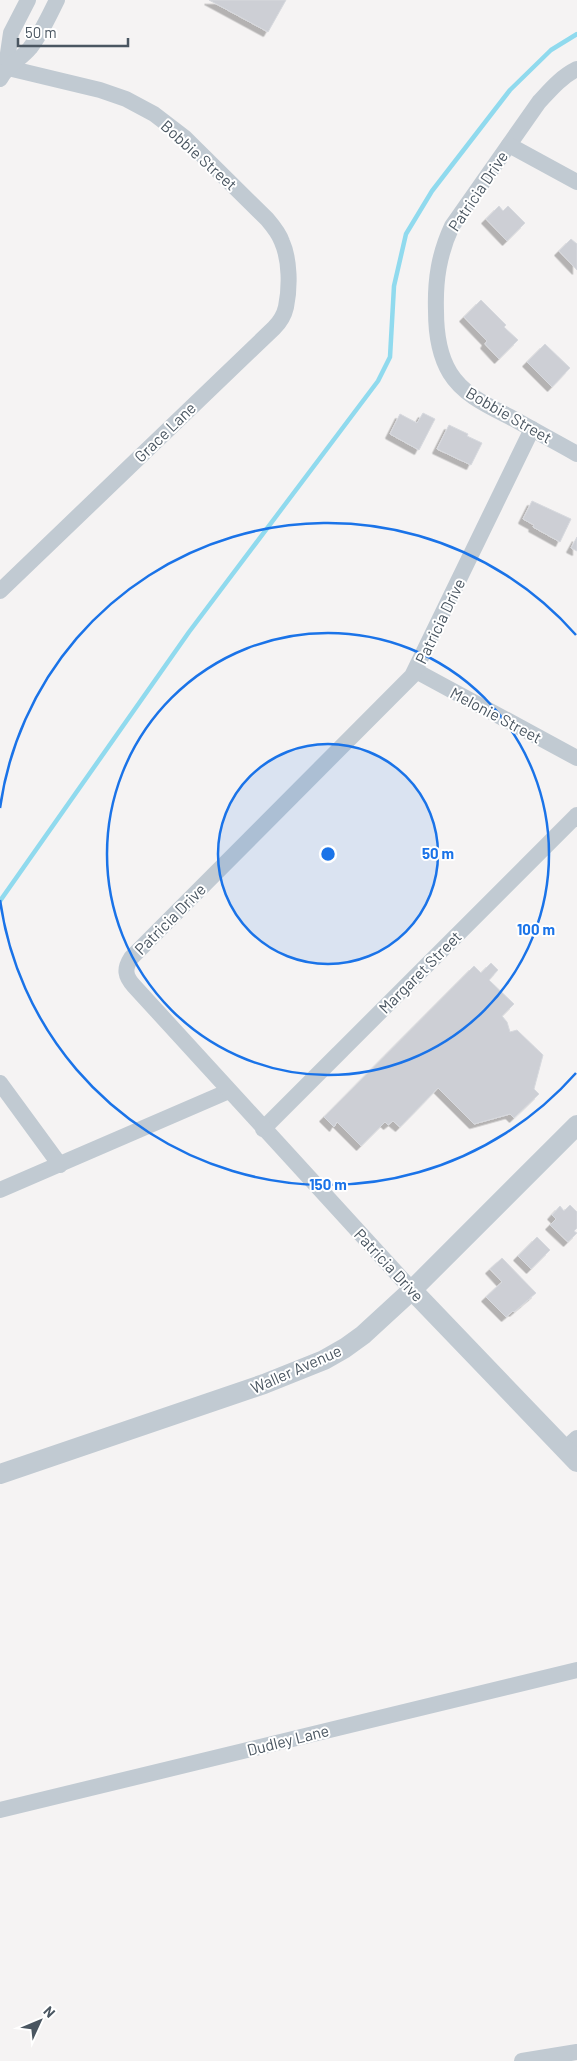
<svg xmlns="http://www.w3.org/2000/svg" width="577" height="2061" font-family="Barlow,sans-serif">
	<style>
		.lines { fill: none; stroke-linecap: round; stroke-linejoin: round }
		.stream { stroke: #90daee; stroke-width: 4.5 }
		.building { fill: #cdcfd5; stroke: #d7d9de; filter: url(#shadow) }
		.minor { stroke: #c1cad2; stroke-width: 16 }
		.tertiary { stroke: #c1cad2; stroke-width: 20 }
		.ring { fill: none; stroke: #1a73e8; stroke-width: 2.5 }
		.labels { text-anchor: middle; stroke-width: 4; stroke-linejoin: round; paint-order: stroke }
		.street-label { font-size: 16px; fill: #4a5661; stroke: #fff }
		.centre { fill: #1a73e8; stroke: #fff; stroke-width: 2.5 }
		.ring-label { font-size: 15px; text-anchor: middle; font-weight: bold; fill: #1a73e8; stroke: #fff; stroke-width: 4; stroke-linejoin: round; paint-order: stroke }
	</style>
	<defs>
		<filter id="shadow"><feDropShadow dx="-4.5" dy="4.5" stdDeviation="0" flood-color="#0004"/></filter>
	</defs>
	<rect width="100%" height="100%" fill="#f5f3f3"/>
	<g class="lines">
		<polyline class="stream" points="0,901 189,632 378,381 390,357 394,286 406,234 432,191 510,90 551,50 577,34"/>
	</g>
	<g class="building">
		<polygon points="209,0 286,0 268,32"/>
		<polygon points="499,206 503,211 508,206 525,223 507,241 486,219"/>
		<polygon points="571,239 577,244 577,270 559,251"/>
		<polygon points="481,300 506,325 504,327 518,340 499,359 485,344 487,341 464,317"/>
		<polygon points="545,344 570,368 552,387 527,362"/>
		<polygon points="423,413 435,419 419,450 390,434 400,414 417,423"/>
		<polygon points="449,425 468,434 467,436 482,443 471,465 437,449"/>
		<polygon points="532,501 571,519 560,542 533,527 534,525 523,519"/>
		<polygon points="577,537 577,551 571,548"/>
		<polygon points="491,963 498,970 489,980 514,1004 502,1016 507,1022 510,1032 517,1030 543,1055 534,1089 539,1094 514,1118 510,1114 474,1124 438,1088 400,1127 393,1121 388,1125 385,1122 361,1146 337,1122 334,1127 324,1117 474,966 481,973"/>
		<polygon points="570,1205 577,1212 577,1228 574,1231 577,1233 568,1242 550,1225 556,1219 552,1215 560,1206 564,1211"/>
		<polygon points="537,1237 550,1250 531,1269 518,1256"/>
		<polygon points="502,1258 536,1293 514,1312 513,1311 506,1317 486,1297 502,1282 490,1269"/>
	</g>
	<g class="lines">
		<g class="minor">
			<path d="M0,66L100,90L126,99L154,114L184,137L267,219C273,226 279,233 282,242C290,260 290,288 286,307C284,316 280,322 274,328L0,591"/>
			<polyline points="6,67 11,33 28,0"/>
			<path d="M577,69C561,77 551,89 539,102L452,226C439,254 435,280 436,311C436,332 439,355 450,373C464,396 491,407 514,419C535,431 556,442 577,454"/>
			<path d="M0,79C8,64 20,60 30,48C41,34 49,16 57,0"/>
			<polyline points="509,145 577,182"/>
			<polyline points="416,671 577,758"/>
			<polyline points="0,1083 60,1165"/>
			<polyline points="263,1129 577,815"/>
			<polyline points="0,1190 229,1091"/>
			<path d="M412,1290L134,986C125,976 124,969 131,958L412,676L532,429"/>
			<polyline points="565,1449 577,1438"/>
			<polyline points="0,1810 577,1670"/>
			<polyline points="522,2061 577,2052"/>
		</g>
		<g class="tertiary">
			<polyline points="412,1290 577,1462"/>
			<polyline points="0,1474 264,1384 324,1360 345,1348 363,1335 412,1290 577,1125"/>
		</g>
	</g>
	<circle cx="328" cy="854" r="110" fill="#1a73e8" fill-opacity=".12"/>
	<g class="ring">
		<circle cx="328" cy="854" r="110"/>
		<circle cx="328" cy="854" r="221"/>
		<path d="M576 1073A331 331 0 0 1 0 900M0 808A331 331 0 0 1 576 635"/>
	</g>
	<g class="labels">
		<g class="street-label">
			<text transform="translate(199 155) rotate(42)" y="6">Bobbie Street</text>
			<text transform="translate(478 191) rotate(-56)" y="6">Patricia Drive</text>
			<text transform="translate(509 415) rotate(30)" y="6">Bobbie Street</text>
			<text transform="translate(165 432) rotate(-44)" y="6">Grace Lane</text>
			<text transform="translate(440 621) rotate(-64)" y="6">Patricia Drive</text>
			<text transform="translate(496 715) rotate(28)" y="6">Melonie Street</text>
			<text transform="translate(170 919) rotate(-45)" y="6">Patricia Drive</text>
			<text transform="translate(420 972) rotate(-45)" y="6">Margaret Street</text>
			<text transform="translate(389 1265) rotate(47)" y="6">Patricia Drive</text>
			<text transform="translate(296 1369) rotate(-24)" y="6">Waller Avenue</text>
			<text transform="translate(288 1740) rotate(-14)" y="6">Dudley Lane</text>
		</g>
	</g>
	<circle cx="328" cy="854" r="8" class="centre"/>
	<g class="ring-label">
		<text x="438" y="859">50 m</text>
		<text x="536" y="935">100 m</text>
		<text x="328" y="1190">150 m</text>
	</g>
	<g transform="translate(40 2021) rotate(46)" stroke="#ffffff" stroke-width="4" paint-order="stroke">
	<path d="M0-4L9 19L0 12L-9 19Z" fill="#4a5661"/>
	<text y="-8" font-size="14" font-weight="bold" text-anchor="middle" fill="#4a5661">N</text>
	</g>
	<path d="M18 38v8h110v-8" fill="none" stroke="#4a5661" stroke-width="2.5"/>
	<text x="25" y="38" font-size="15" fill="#4a5661" stroke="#ffffff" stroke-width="4" paint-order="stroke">50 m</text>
</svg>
